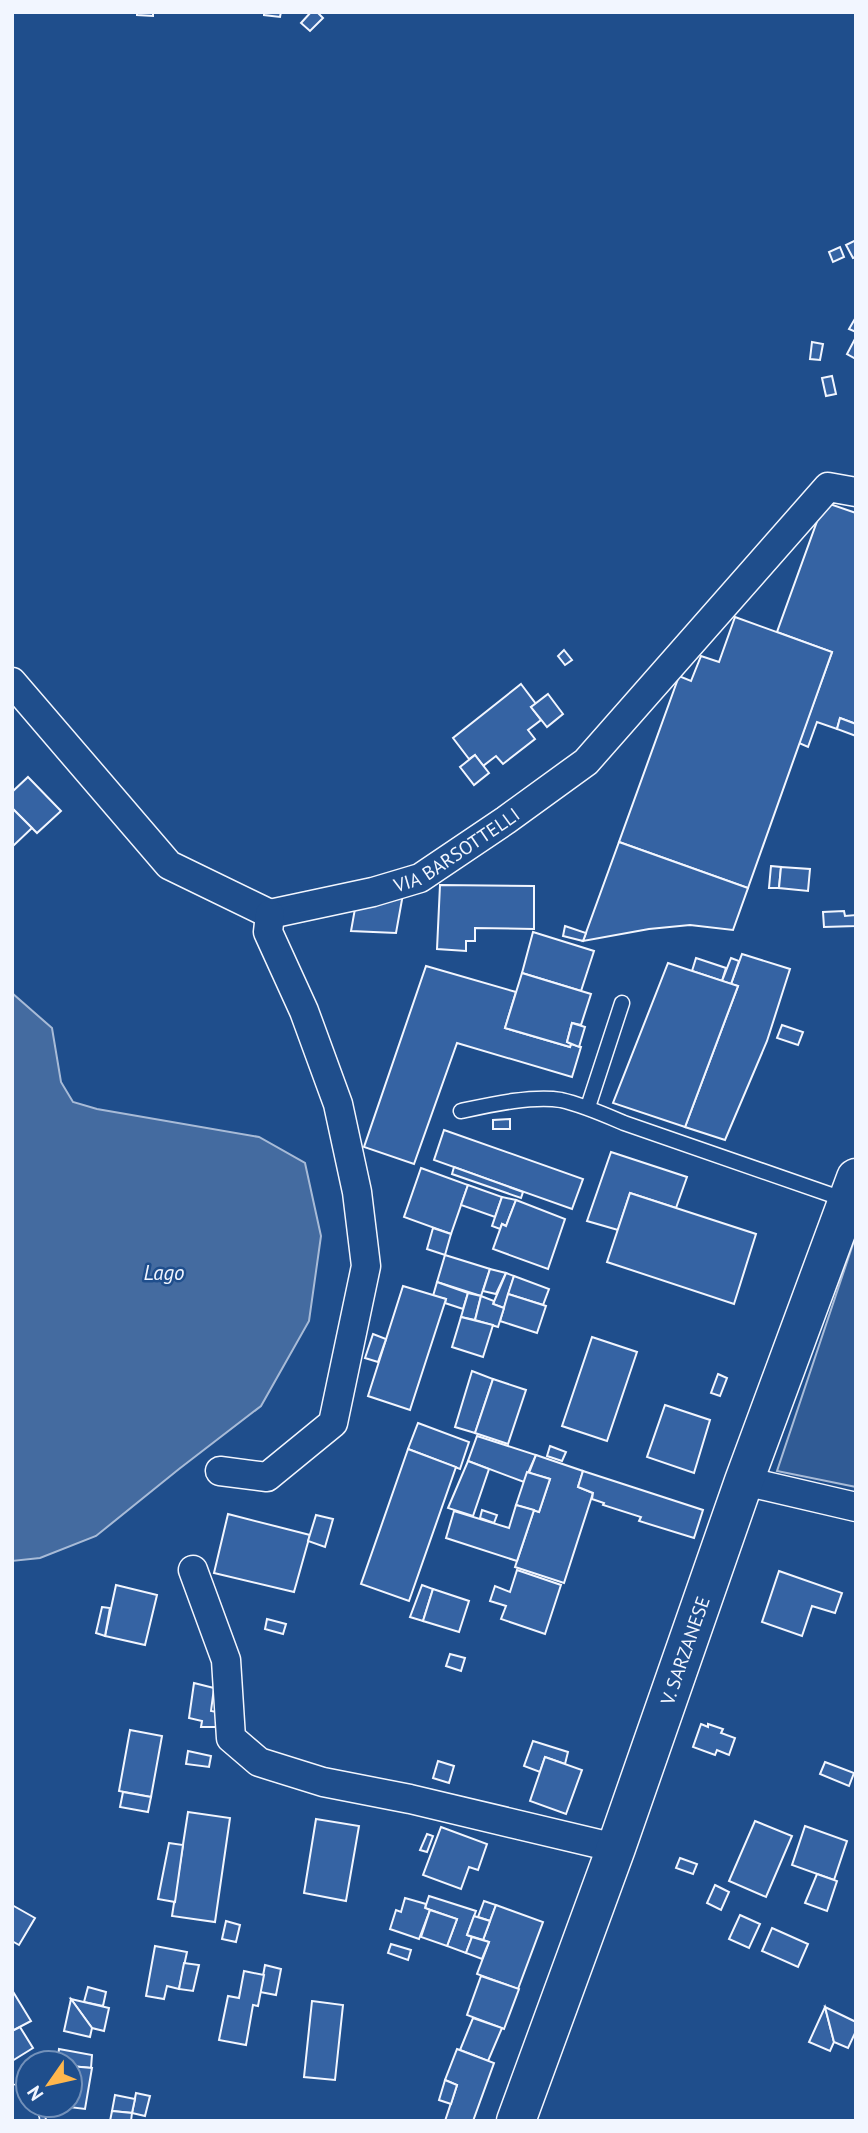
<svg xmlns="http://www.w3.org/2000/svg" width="868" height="2133" font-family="'PT Sans',sans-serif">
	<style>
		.built { fill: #305b95; stroke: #a8bbd7; stroke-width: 2 }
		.water { fill: #446ba0; stroke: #a8bbd7; stroke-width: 2 }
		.building { fill: #3563a3; stroke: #f2f6ff; stroke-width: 2 }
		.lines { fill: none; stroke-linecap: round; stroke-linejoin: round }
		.lane-casing { stroke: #f2f6ff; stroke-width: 17 }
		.street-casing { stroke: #f2f6ff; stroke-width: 31 }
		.primary-casing { stroke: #f2f6ff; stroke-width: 41 }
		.lane { stroke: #1f4e8c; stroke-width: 14 }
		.street { stroke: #1f4e8c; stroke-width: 28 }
		.primary { stroke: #1f4e8c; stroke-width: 38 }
		.labels { text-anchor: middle; stroke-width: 5; stroke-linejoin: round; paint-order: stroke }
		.street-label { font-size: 19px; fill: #f2f6ff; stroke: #1f4e8c }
		.water-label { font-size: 21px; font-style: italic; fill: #f2f6ff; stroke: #1f4e8c }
	</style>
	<rect width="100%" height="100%" fill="#1f4e8c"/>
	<polygon class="built" points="856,1235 856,1487 777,1471"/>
	<polygon class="water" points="12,993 52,1028 61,1082 73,1102 97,1109 259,1137 305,1163 321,1236 309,1321 261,1406 179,1469 96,1536 40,1558 12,1561"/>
	<g class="building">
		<polygon points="137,12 153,12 153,16 137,15"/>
		<polygon points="264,12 281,12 280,17 264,15"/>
		<polygon points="311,12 317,12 323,18 310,31 301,23"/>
		<polygon points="856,240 856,257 853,258 846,245"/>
		<polygon points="840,247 844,257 833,262 829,252"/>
		<polygon points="856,317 856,332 849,329"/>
		<polygon points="856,337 856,359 847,354"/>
		<polygon points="812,342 823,344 820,360 810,359"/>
		<polygon points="832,376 836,394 826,396 822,378"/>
		<polygon points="824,502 856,513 856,724 840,718 837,729 817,722 808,747 799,743 832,652 777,632"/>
		<polygon points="735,617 832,652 748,888 619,842 679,676 691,681 701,656 719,662"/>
		<polygon points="564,650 572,660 565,665 558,656"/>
		<polygon points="521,684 536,704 531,707 541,720 528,730 535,739 503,764 496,756 483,766 475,755 469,759 453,738"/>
		<polygon points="548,694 563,714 547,727 531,707"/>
		<polygon points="840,718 856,724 856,736 837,729"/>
		<polygon points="475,755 489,773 474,785 460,767"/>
		<polygon points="28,777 61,811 37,833 12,808 12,792"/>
		<polygon points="12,808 32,828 12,847"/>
		<polygon points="619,842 748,888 733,930 690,925 649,929 583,941"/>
		<polygon points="771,866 781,867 779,888 769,888"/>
		<polygon points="781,867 810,869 808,891 779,888"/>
		<polygon points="440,885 534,886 534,929 475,928 475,941 466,941 466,951 437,949"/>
		<polygon points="403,894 396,933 351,931 356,903"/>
		<polygon points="844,911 845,916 856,915 856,926 824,927 823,912"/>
		<polygon points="565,926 586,933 583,941 563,936"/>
		<polygon points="533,932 594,951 581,991 522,973"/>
		<polygon points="742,954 790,969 767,1041 725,1140 685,1127 738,986 731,984"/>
		<polygon points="696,958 726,968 722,981 692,971"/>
		<polygon points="731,958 739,961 731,984 722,981"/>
		<polygon points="668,963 738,986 685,1127 613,1103"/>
		<polygon points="426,966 516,992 505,1028 570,1047 571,1044 581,1047 572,1077 457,1043 414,1164 364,1147"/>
		<polygon points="522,973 591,994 581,1025 572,1023 567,1042 571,1044 570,1047 505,1028"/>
		<polygon points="572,1023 585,1027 579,1047 567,1042"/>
		<polygon points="782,1025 803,1032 798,1045 777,1038"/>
		<polygon points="510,1119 510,1129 493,1129 493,1120"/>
		<polygon points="444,1130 583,1179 572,1209 434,1160"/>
		<polygon points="611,1152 687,1177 676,1208 630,1193 618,1230 587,1221"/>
		<polygon points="454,1167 523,1192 521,1198 452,1174"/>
		<polygon points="421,1168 468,1185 451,1234 404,1217"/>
		<polygon points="468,1185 502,1197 495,1217 461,1205"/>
		<polygon points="630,1193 756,1234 734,1304 607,1262"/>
		<polygon points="502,1197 516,1200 506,1226 502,1224 500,1229 492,1226"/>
		<polygon points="516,1200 565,1219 548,1269 493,1249 502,1224 506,1226"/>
		<polygon points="433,1228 451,1234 445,1255 427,1249"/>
		<polygon points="445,1255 490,1269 481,1296 437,1282"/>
		<polygon points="490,1269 506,1273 496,1294 483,1291"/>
		<polygon points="506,1273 514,1276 504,1308 493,1304"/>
		<polygon points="514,1276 549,1289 543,1305 508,1294"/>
		<polygon points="437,1282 468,1293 463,1309 445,1303 446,1299 433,1296"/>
		<polygon points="403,1286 446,1299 410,1410 368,1396"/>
		<polygon points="468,1293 481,1296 475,1320 461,1317"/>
		<polygon points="508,1294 546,1306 537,1333 500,1321"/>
		<polygon points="481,1296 494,1301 493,1304 504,1308 498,1327 475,1320"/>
		<polygon points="461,1317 493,1325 483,1357 452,1347"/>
		<polygon points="373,1334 386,1339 378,1362 365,1358"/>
		<polygon points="592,1337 637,1352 607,1441 562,1426"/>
		<polygon points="472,1371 493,1379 475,1433 455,1427"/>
		<polygon points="718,1374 727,1378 720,1396 711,1393"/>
		<polygon points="493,1379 526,1390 508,1444 475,1433"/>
		<polygon points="665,1405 710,1420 694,1473 647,1457"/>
		<polygon points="418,1423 469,1442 460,1469 408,1449"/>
		<polygon points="477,1436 536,1455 524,1482 468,1461"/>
		<polygon points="550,1446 566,1452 562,1461 547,1456"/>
		<polygon points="408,1449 456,1467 409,1601 361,1584"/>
		<polygon points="536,1455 583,1471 578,1487 593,1493 564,1583 515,1567 534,1510 539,1512 550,1479 529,1473"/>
		<polygon points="468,1461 489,1469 473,1516 448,1508"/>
		<polygon points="583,1471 703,1510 694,1538 639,1521 641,1517 603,1505 604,1503 592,1499 593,1493 578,1487"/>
		<polygon points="527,1472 550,1479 539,1512 516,1505"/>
		<polygon points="516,1505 534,1510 517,1561 446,1538 454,1511 509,1528"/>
		<polygon points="482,1510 497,1515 494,1523 480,1518"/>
		<polygon points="228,1514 310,1535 294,1592 214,1573"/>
		<polygon points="316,1515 333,1519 325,1547 308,1541"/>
		<polygon points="517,1570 561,1585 545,1634 501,1619 506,1606 490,1601 495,1586 510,1592"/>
		<polygon points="779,1571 842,1593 835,1613 812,1606 802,1636 762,1622"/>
		<polygon points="116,1585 157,1595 145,1645 105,1636"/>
		<polygon points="422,1585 433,1589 423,1621 410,1617"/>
		<polygon points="433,1589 469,1601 459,1632 423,1621"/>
		<polygon points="102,1607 110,1608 105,1636 96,1633"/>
		<polygon points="267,1619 286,1624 283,1634 265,1629"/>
		<polygon points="450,1654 465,1658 461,1671 446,1666"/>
		<polygon points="194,1683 214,1688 211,1711 217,1712 216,1727 201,1727 202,1721 189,1718"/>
		<polygon points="701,1724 708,1727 708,1724 723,1729 721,1733 735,1738 729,1755 717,1750 715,1755 693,1747"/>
		<polygon points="130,1730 162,1736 151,1797 119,1791"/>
		<polygon points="533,1741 568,1752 565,1764 545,1757 540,1772 524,1766"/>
		<polygon points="188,1751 211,1756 209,1767 186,1764"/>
		<polygon points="545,1757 582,1770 566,1814 530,1801"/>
		<polygon points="438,1761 454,1766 449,1783 433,1778"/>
		<polygon points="825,1762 854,1773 849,1786 820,1774"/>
		<polygon points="123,1792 151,1797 148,1812 120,1807"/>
		<polygon points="188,1812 230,1818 215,1922 172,1916"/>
		<polygon points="316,1819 359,1826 346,1901 304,1893"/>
		<polygon points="755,1821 792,1836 766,1897 729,1881"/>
		<polygon points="805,1826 847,1841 834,1880 792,1865"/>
		<polygon points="441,1827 487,1844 478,1870 469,1867 461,1889 423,1875"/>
		<polygon points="427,1834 433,1836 427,1852 420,1850"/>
		<polygon points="169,1843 183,1845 175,1902 158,1899"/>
		<polygon points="680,1858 697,1864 693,1874 676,1868"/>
		<polygon points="817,1874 837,1881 827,1911 805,1903"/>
		<polygon points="715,1885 729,1892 721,1910 707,1903"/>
		<polygon points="429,1896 476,1911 467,1935 472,1937 466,1953 447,1946 457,1919 425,1908"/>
		<polygon points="405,1898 426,1904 425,1908 430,1910 419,1939 390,1929 396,1910 401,1912"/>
		<polygon points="484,1901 496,1905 490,1921 478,1917"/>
		<polygon points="12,1905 35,1918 19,1945 12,1941"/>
		<polygon points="496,1905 543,1922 518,1989 477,1974 489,1942 483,1940"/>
		<polygon points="430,1910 457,1919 447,1946 421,1937"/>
		<polygon points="740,1915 760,1924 749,1948 729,1939"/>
		<polygon points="474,1916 490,1921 483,1940 467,1935"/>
		<polygon points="226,1921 240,1925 236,1942 222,1939"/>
		<polygon points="772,1928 808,1944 798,1967 762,1951"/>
		<polygon points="472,1937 489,1942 482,1959 466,1953"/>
		<polygon points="391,1944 411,1950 408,1960 388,1953"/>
		<polygon points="155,1946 187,1952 179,1989 167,1986 164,1999 146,1996"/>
		<polygon points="184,1963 199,1965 193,1991 179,1989"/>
		<polygon points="265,1965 281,1969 276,1995 260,1992"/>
		<polygon points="244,1971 264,1975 258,2006 253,2005 246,2045 219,2040 228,1996 239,1998"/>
		<polygon points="481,1976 519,1989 504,2029 467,2015"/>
		<polygon points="88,1987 106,1992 103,2006 84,2002"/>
		<polygon points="12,1990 31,2021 12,2031"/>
		<polygon points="71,1999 109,2008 104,2031 92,2028"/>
		<polygon points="71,1999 92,2028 90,2037 64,2031"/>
		<polygon points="312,2001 343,2005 335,2080 304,2077"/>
		<polygon points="825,2007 834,2042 830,2051 809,2042"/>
		<polygon points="825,2007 856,2022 856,2031 848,2048 834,2042"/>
		<polygon points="473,2018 502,2028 488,2061 460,2050"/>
		<polygon points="20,2027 33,2048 12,2061 12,2031"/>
		<polygon points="59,2049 92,2055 91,2068 70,2066 70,2063 57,2063"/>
		<polygon points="457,2049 494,2063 473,2121 445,2121 457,2085 445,2080"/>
		<polygon points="70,2066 92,2068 85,2109 61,2106 70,2105"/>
		<polygon points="445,2080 457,2085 451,2104 439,2100"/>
		<polygon points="136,2093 150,2096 145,2116 132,2113"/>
		<polygon points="115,2095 135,2099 132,2113 112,2111"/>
		<polygon points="35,2105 48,2105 48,2112 36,2114"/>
		<polygon points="112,2111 132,2113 131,2121 110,2121"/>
		<polygon points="45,2112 46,2121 37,2121 36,2114"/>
	</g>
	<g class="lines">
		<g class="lane-casing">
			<g id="lane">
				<polyline points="588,1107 622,1003"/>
				<path d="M461,1111C489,1105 533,1095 561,1100C583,1105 603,1114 624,1123L846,1200"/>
			</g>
		</g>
		<g class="street-casing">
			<g id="street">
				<path id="s1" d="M12,682L169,865L270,914L373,892L420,878L506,820L586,762L828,487L856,492"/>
				<polyline points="220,1471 267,1477 333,1423 366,1266 357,1192 338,1104 304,1011 268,932 270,914"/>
				<polyline points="744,1481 856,1507"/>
				<polyline points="193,1570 226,1660 231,1738 259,1762 323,1782 410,1799 616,1848"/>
				<polyline points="12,2099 25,2121"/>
			</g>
		</g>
		<g class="primary-casing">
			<g id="primary">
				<path id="s2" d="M516,2121L616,1848L744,1481L856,1178"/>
			</g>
		</g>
		<use href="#lane" class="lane"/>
		<use href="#street" class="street"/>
		<use href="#primary" class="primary"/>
	</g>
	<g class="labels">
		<g class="street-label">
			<text dy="7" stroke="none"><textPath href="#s1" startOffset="553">VIA BARSOTTELLI</textPath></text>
			<text dy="7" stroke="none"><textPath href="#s2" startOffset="500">V. SARZANESE</textPath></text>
		</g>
		<g class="water-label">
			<text x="164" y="1280">Lago</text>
		</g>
	</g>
	<rect width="868" height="2133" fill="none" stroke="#f2f6ff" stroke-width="28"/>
	<g transform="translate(49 2084) rotate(236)"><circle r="33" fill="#1f4e8c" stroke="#7391ba" stroke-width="2"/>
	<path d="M0-5L12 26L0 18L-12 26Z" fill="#ffb74d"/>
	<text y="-10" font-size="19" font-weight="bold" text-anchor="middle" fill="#f2f6ff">N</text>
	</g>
</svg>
